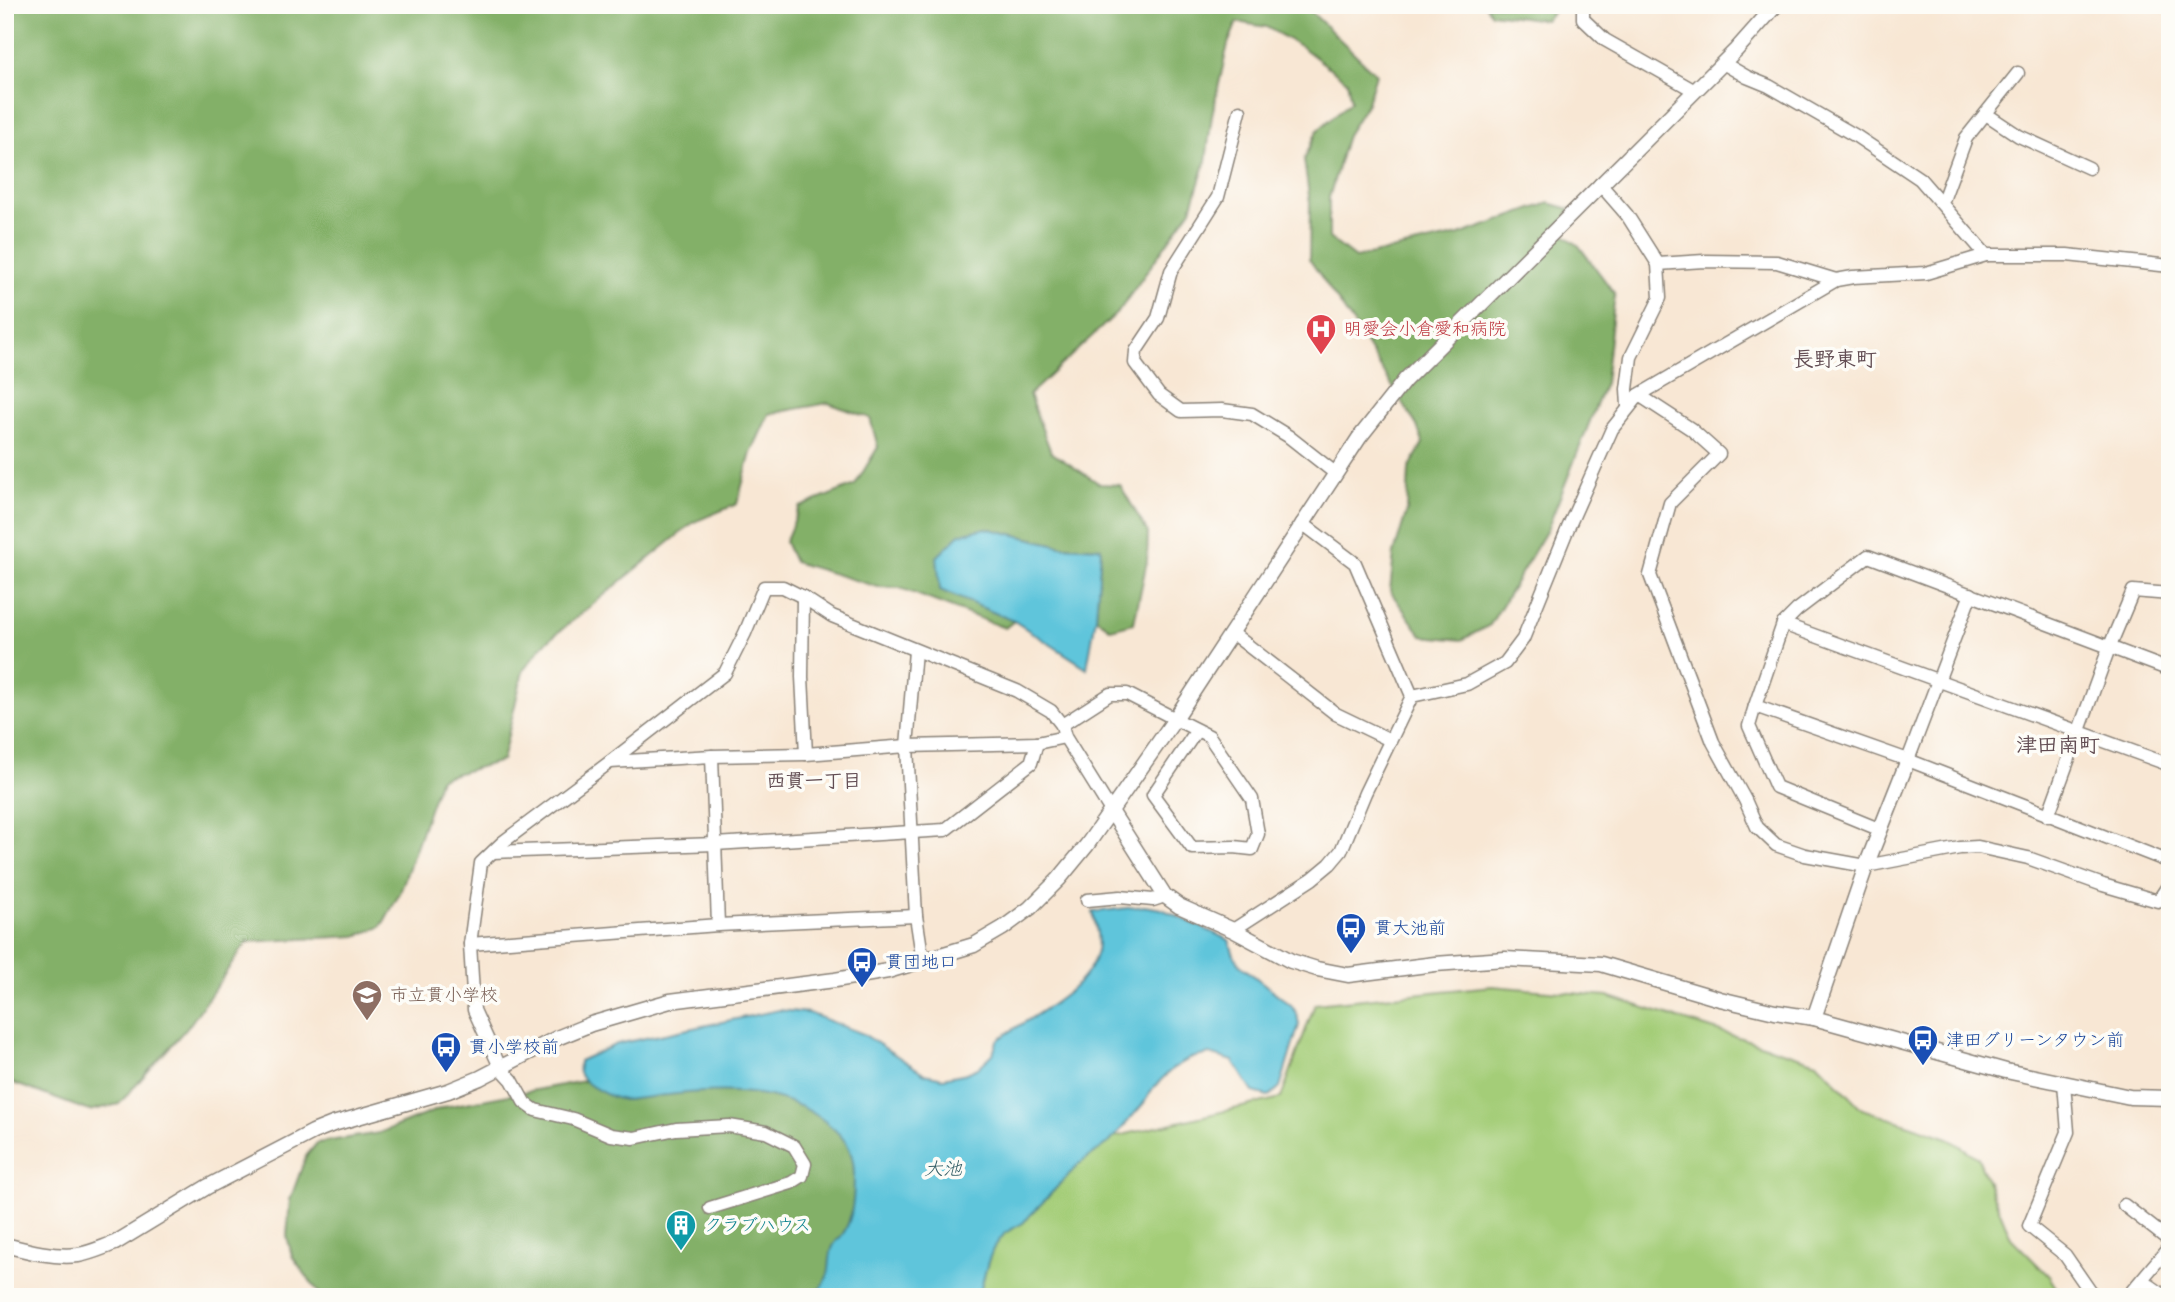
<svg xmlns="http://www.w3.org/2000/svg" width="2175" height="1302" font-family="Delius,'Klee One',sans-serif">
	<style>
		.green { fill: #a4cd78; stroke: #60744a; stroke-width: 2 }
		.forest { fill: #83b068; stroke: #506642; stroke-width: 2 }
		.water { fill: #5ec5db; stroke: #3d707c; stroke-width: 2 }
		.lines { fill: none; stroke-linecap: round; stroke-linejoin: round }
		.minor-casing { stroke: #8a8278; stroke-width: 15 }
		.tertiary-casing { stroke: #8a8278; stroke-width: 17 }
		.minor { stroke: #fff; stroke-width: 12 }
		.tertiary { stroke: #fff; stroke-width: 14 }
		.labels { text-anchor: middle; stroke-width: 7; stroke-linejoin: round; paint-order: stroke }
		.health-label { font-size: 18px; fill: #be3a42; stroke: #fdfcf7; text-anchor: start }
		.transit-label { font-size: 18px; fill: #164399; stroke: #fdfcf7; text-anchor: start }
		.education-label { font-size: 18px; fill: #785e54; stroke: #fdfcf7; text-anchor: start }
		.culture-label { font-size: 18px; fill: #0d838f; stroke: #fdfcf7; text-anchor: start }
		.neighbourhood-label { font-size: 19px; font-weight: bold; fill: #624d53; stroke: #fdfcf7 }
		.water-label { font-size: 19px; font-style: italic; fill: #366068; stroke: #fdfcf7 }
		.quarter-label { font-size: 21px; font-weight: bold; fill: #624d53; stroke: #fdfcf7 }
	</style>
	<rect width="100%" height="100%" fill="#fdfcf7"/>
	<filter id="ink" filterUnits="userSpaceOnUse"><feTurbulence type="fractalNoise" baseFrequency=".0143" numOctaves="2"/><feDisplacementMap in="SourceGraphic" scale="14" xChannelSelector="R" yChannelSelector="G"/><feConvolveMatrix kernelMatrix="1 2 1 2 8 2 1 2 1" color-interpolation-filters="sRGB"/></filter>
	<filter id="wash" filterUnits="userSpaceOnUse"><feTurbulence type="fractalNoise" baseFrequency=".00686" numOctaves="4" result="noise"/><feDisplacementMap in="SourceGraphic" scale="28" xChannelSelector="R" yChannelSelector="G"/><feGaussianBlur stdDeviation="1.57" result="paint"/><feColorMatrix in="noise" values="0 0 0 0 0 0 0 0 0 0 0 0 0 0 0 0 0 1.4 0 .05"/><feComposite in="paint" operator="in"/></filter>
	<g filter="url(#wash)">
		<rect width="100%" height="100%" fill="#f8e7d4"/>
		<polygon class="green" points="1492,986 1607,996 1817,1062 1862,1109 1948,1138 1978,1158 2011,1238 2049,1276 2062,1297 388,1297 930,1180 1281,1098 1315,1004"/>
		<g class="forest">
			<polygon points="5,5 1304,5 1376,74 1367,103 1347,135 1329,198 1329,238 1355,258 1459,235 1549,203 1570,209 1562,233 1579,246 1615,294 1605,383 1547,530 1490,625 1462,640 1422,636 1390,591 1394,553 1407,510 1409,469 1423,443 1417,426 1355,326 1309,259 1310,203 1304,160 1317,131 1351,101 1347,81 1302,47 1266,27 1237,22 1228,44 1212,115 1206,161 1191,209 1119,311 1029,395 1051,452 1100,484 1120,485 1148,533 1147,561 1134,623 1111,629 1096,618 1101,548 1061,546 986,528 940,589 1014,621 1005,628 900,588 878,587 794,562 785,542 800,507 855,485 878,447 870,418 828,403 769,414 751,453 737,504 694,522 544,644 523,671 502,761 440,778 400,893 381,927 356,936 247,942 191,1023 119,1104 89,1111 5,1080"/>
			<polygon points="1485,5 1560,5 1545,20 1491,13"/>
			<polygon points="648,1069 818,1099 869,1164 845,1297 322,1297 292,1256 287,1236 290,1200 306,1156 317,1143 379,1133 444,1107"/>
		</g>
		<g class="water">
			<polygon points="986,528 1061,546 1101,548 1096,618 1087,668 1014,621 940,590 937,557 960,534"/>
			<path d="M1144,906L1162,909L1229,940L1234,955L1240,965L1291,1005L1297,1014L1299,1025L1280,1087L1271,1095L1268,1096L1253,1092L1233,1061L1210,1054L1191,1058L1172,1069L1153,1088L1144,1103L1110,1142L1079,1164L1023,1223L1005,1233L993,1249L988,1262L981,1288V1297H814C820,1290 825,1282 828,1274C831,1264 828,1252 835,1243C837,1240 840,1238 842,1235C854,1219 854,1192 854,1172C853,1148 845,1138 827,1123C771,1077 691,1093 624,1100C613,1099 583,1085 579,1073C578,1070 579,1065 579,1061L617,1044L779,1010L809,1013L863,1034L925,1074L943,1078L967,1073L978,1068L993,1054L997,1041L1002,1037C1032,1015 1089,991 1097,950C1100,939 1095,924 1093,912Z"/>
		</g>
	</g>
	<g filter="url(#ink)">
		<g class="lines">
			<g class="minor-casing">
				<g id="minor">
					<polyline points="1583,5 1583,19 1605,40 1695,91"/>
					<polyline points="1723,63 1747,77 1769,86 1856,136 1920,179 1986,255"/>
					<polyline points="1240,111 1218,197 1171,271 1158,318 1136,351 1135,363 1159,395 1181,411 1222,410 1252,414 1288,436 1335,473"/>
					<polyline points="1986,114 2019,136 2089,168"/>
					<polyline points="1600,184 1627,215 1658,264 1660,298 1631,357 1627,389 1628,406"/>
					<polyline points="1942,203 1966,138 2018,73"/>
					<polyline points="1658,264 1704,261 1777,262 1836,280"/>
					<polyline points="1639,395 1691,429 1719,454 1670,503 1650,575 1713,742 1745,800 1757,827 1776,845 1805,855 1866,866 1960,848 1978,847 2028,858 2103,885 2158,901 2170,883"/>
					<polyline points="803,597 802,677 806,754"/>
					<polyline points="1783,624 2170,765"/>
					<polyline points="1232,633 1336,714 1390,740"/>
					<polyline points="915,651 907,746 916,916 923,962"/>
					<polyline points="2170,670 1868,556 1797,610 1783,624 1755,706 1908,760 2170,862"/>
					<polyline points="1412,696 1467,684 1505,663 1523,639 1568,528 1612,429 1639,395 1836,280 1853,277 1926,273 1986,255 2067,255 2170,266"/>
					<polyline points="1755,706 1749,726 1776,787 1881,830"/>
					<polyline points="1062,725 1110,694 1127,694 1189,726 1209,736 1252,799 1258,834 1252,849 1234,847 1192,848 1153,795 1197,730"/>
					<polyline points="712,756 718,925"/>
					<polyline points="1908,760 1971,594"/>
					<polyline points="610,762 712,756 806,754 907,746 1037,743 1065,737"/>
					<polyline points="2048,816 2109,648 2133,591 2170,594"/>
					<polyline points="493,852 715,844 945,830 1031,763 1037,743"/>
					<polyline points="1087,900 1120,897 1153,900 1165,896"/>
					<polyline points="1233,930 1312,879 1330,864 1341,851 1365,793 1412,696 1355,563 1302,523"/>
					<polyline points="470,944 718,925 916,916"/>
					<polyline points="2064,1083 2068,1132 2029,1226 2065,1255 2094,1297"/>
					<polyline points="2124,1205 2170,1241"/>
					<polyline points="710,1208 791,1183 802,1176 805,1164 794,1146 766,1132 729,1126 676,1129 634,1138 611,1135 573,1119 535,1110 524,1102 512,1080 500,1067 474,1010 470,944 481,863 503,842 610,762 725,673 745,633 764,587 783,587 803,597 832,616 1017,691 1051,711 1062,725 1065,737 1111,811"/>
					<polyline points="2142,1280 2166,1297"/>
					<polyline points="2127,1297 2170,1246"/>
				</g>
			</g>
			<g class="tertiary-casing">
				<g id="tertiary">
					<polyline points="1111,811 1165,896 1179,906 1233,930 1291,961 1317,969 1348,975 1435,964 1505,959 1601,964 1720,999 1775,1012 1814,1018 2006,1071 2130,1097 2170,1098"/>
					<polyline points="1814,1018 1866,866 1908,760"/>
					<path d="M5,1245C28,1251 55,1258 78,1255C91,1253 103,1247 115,1243L207,1187L313,1132L333,1124L448,1091L480,1078L559,1037L591,1024L670,1001L835,980L888,971L974,945L1003,928L1030,908L1059,879L1087,845L1175,719L1359,438L1405,380L1736,50L1776,5"/>
				</g>
			</g>
			<use href="#minor" class="minor"/>
			<use href="#tertiary" class="tertiary"/>
		</g>
	</g>
	<defs>
		<g id="hospital-pin" transform="scale(1.575)"><path d="M0 17L-7.5 6A9.5 9.5 0 1 1 7.5 6Z" fill="#e0444e" stroke="#fdfcf7"/><path d="M-5-5h3v3.5h4V-5h3V5h-3V1.5h-4V5h-3Z" fill="#fff"/></g>
		<g id="bus-pin" transform="scale(1.575)"><path d="M0 17L-7.5 6A9.5 9.5 0 1 1 7.5 6Z" fill="#1a4fb4" stroke="#fdfcf7"/><path d="M-5-6H5V4H4V6H2V4H-2V6H-4V4H-5ZM-3.5-4V0h7V-4ZM-3.5 1.2v1.5H-2V1.2ZM2 1.2v1.5H3.5V1.2Z" fill="#fff"/></g>
		<g id="school-pin" transform="scale(1.575)"><path d="M0 17L-7.5 6A9.5 9.5 0 1 1 7.5 6Z" fill="#8d6e63" stroke="#fdfcf7"/><path d="M0-5L7-2L0 1L-7-2ZM-4 1L0 2.5L4 1V4Q0 6-4 4Z" fill="#fff"/></g>
		<g id="building-pin" transform="scale(1.575)"><path d="M0 17L-7.5 6A9.5 9.5 0 1 1 7.5 6Z" fill="#0f9aa8" stroke="#fdfcf7"/><path d="M-4-6H4V6H1V3H-1V6H-4ZM-2.5-4.3h1.7v1.8h-1.7ZM.8-4.3h1.7v1.8H.8ZM-2.5-1h1.7V.8h-1.7ZM.8-1h1.7V.8H.8Z" fill="#fff"/></g>
	</defs>
	<g fill-rule="evenodd">
		<use href="#hospital-pin" x="1321" y="329"/>
		<use href="#bus-pin" x="1351" y="928"/>
		<use href="#bus-pin" x="862" y="962"/>
		<use href="#school-pin" x="367" y="995"/>
		<use href="#bus-pin" x="1923" y="1040"/>
		<use href="#bus-pin" x="446" y="1047"/>
		<use href="#building-pin" x="681" y="1225"/>
	</g>
	<g class="labels">
		<g class="health-label">
			<text x="1344" y="335">明愛会小倉愛和病院</text>
		</g>
		<g class="transit-label">
			<text x="1374" y="934">貫大池前</text>
			<text x="885" y="968">貫団地口</text>
			<text x="1946" y="1046">津田グリーンタウン前</text>
			<text x="469" y="1053">貫小学校前</text>
		</g>
		<g class="education-label">
			<text x="390" y="1001">市立貫小学校</text>
		</g>
		<g class="culture-label">
			<text x="704" y="1231">クラブハウス</text>
		</g>
		<g class="neighbourhood-label">
			<text x="814" y="787">西貫一丁目</text>
		</g>
		<g class="water-label">
			<text x="943" y="1175">大池</text>
		</g>
		<g class="quarter-label">
			<text x="1835" y="366">長野東町</text>
			<text x="2058" y="752">津田南町</text>
		</g>
	</g>
	<rect width="2175" height="1302" fill="none" stroke="#fdfcf7" stroke-width="28"/>
</svg>
